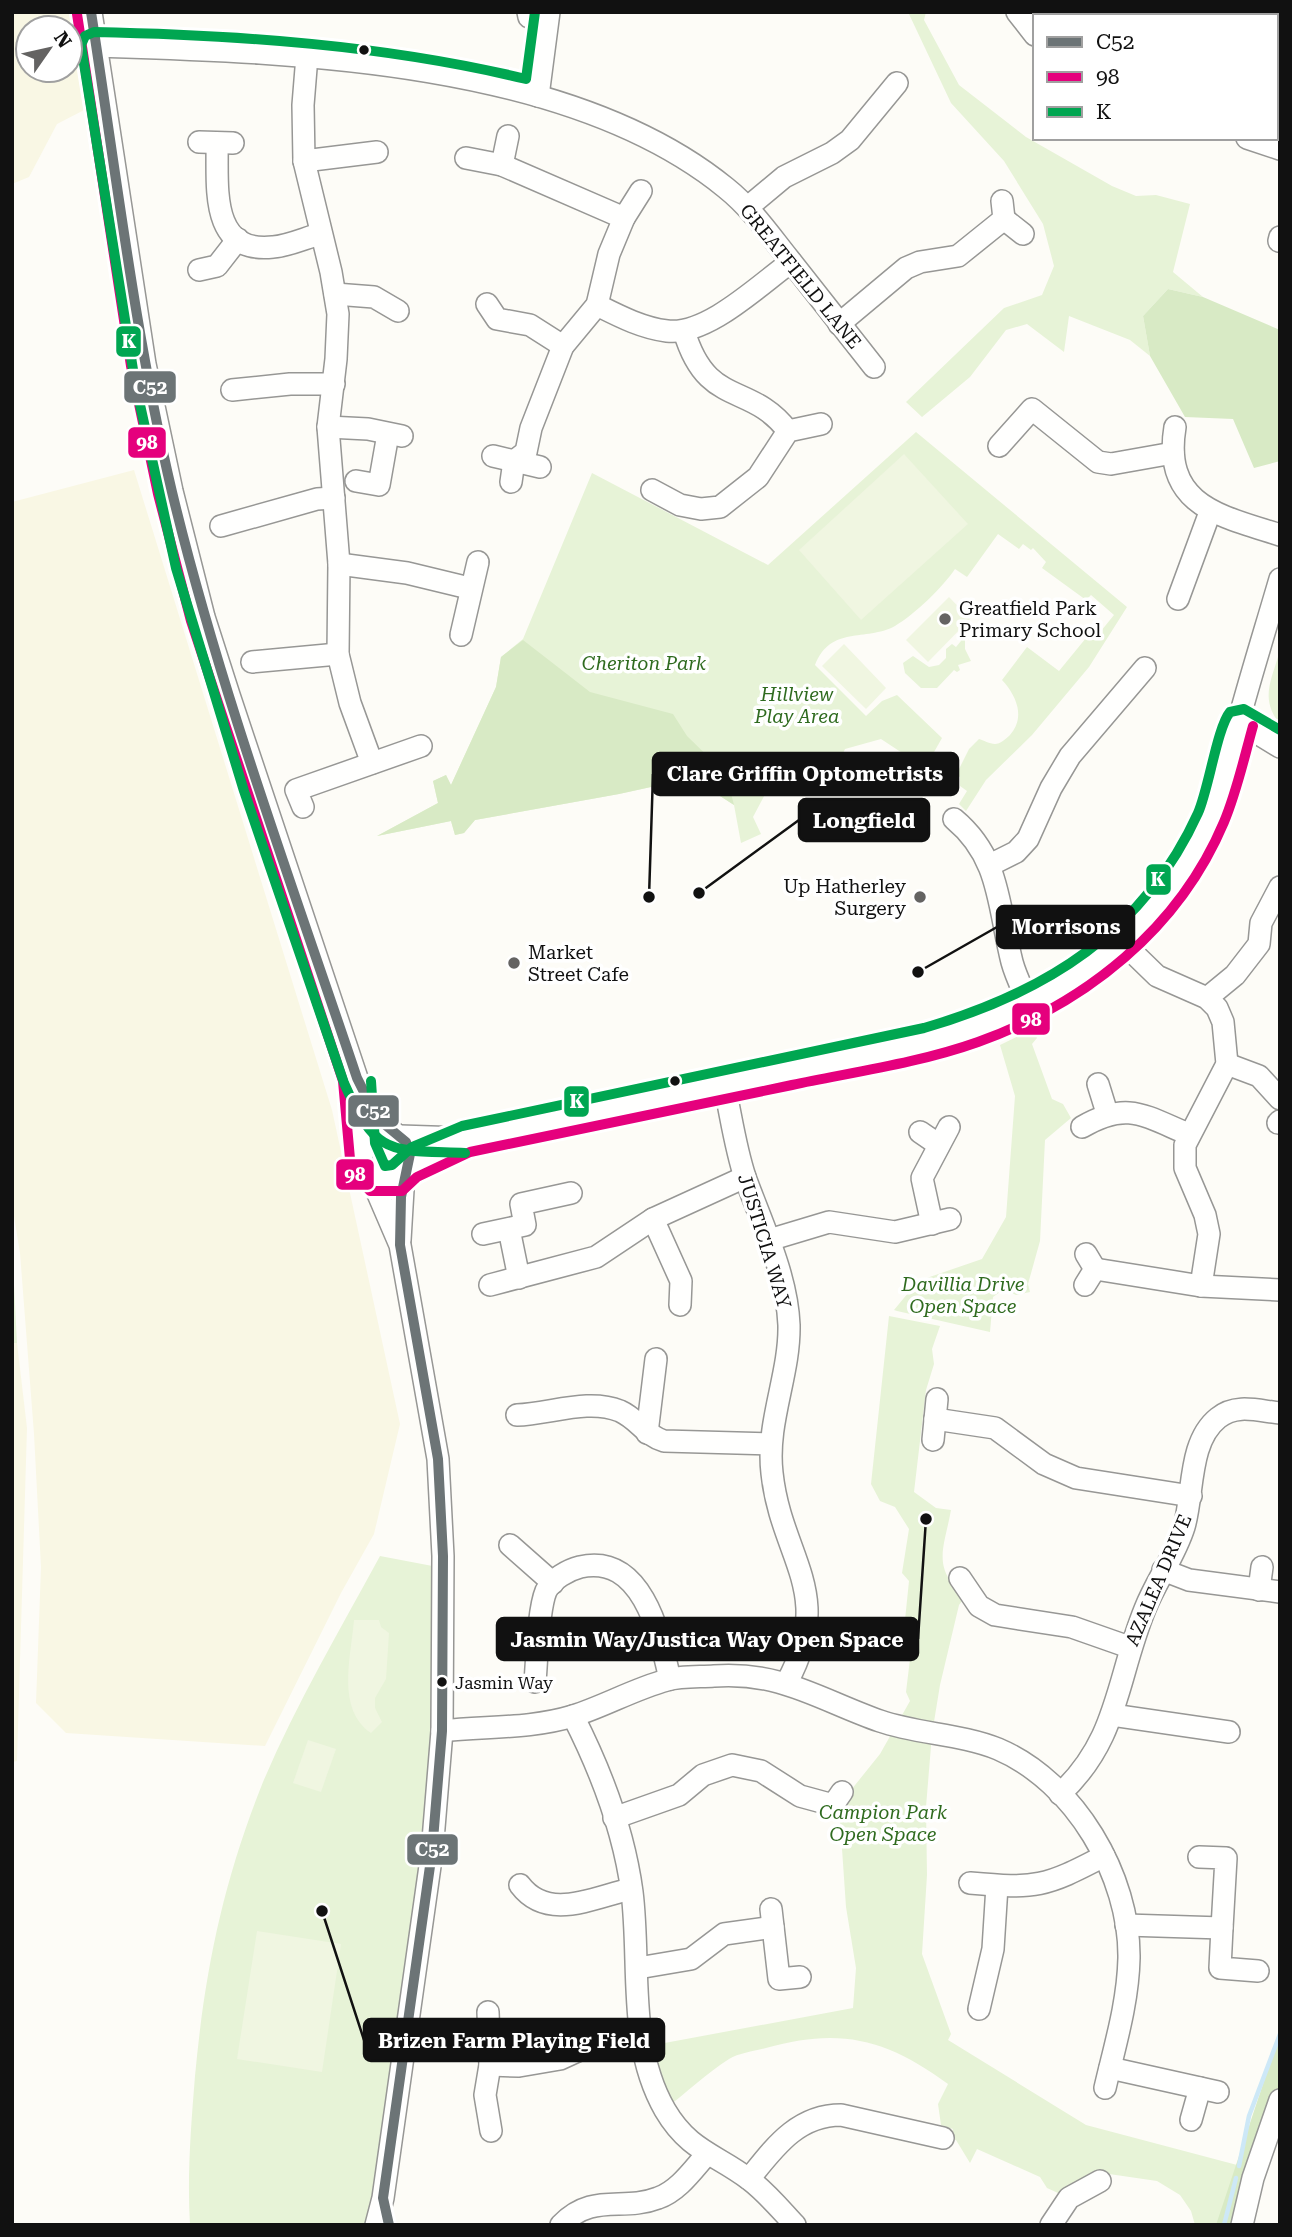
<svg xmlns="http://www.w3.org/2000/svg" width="1292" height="2237" font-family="'Roboto Serif',serif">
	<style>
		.farmland { fill: #f9f7e4; fill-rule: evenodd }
		.green { fill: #e7f3d7 }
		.forest { fill: #d8eac5 }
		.pitch { fill: #f0f6e1 }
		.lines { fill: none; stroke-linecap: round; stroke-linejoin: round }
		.stream { stroke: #cde8f7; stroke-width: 4.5 }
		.minor-casing { stroke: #979795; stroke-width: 24 }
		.minor { stroke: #fffffe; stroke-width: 21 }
		.bus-1-casing { stroke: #fff; stroke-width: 16 }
		.bus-2-casing { stroke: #fff; stroke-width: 16 }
		.bus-3-casing { stroke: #fff; stroke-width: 16 }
		.bus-1 { stroke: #6c7476; stroke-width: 10 }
		.bus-2 { stroke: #e5007d; stroke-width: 10 }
		.bus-3 { stroke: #00a651; stroke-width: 10 }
		.bus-dot { fill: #111; stroke: #fff; stroke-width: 2.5 }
		.poi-dot { fill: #646362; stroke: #fff; stroke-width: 2.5 }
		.labels { text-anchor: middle; stroke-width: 7; stroke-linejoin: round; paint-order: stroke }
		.bus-label { font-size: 17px; fill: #111; stroke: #fff; text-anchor: start }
		.street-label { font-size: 19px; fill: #111; stroke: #fff }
		.poi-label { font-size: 19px; fill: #111; stroke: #fff; text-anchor: start }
		.park-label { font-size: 19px; font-style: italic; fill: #2f6b1f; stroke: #fff }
		.leader { fill: none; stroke: #111; stroke-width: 2.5 }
		.callout-dot { fill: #111; stroke: #fff; stroke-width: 2.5 }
		.callout { fill: #111; stroke: #111; stroke-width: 2.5 }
		.callout-label { font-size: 21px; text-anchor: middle; font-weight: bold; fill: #fff }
		.line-badge { stroke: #fff; stroke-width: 2.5 }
		.badge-label { font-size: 19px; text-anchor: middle; font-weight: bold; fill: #fff }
	</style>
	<rect width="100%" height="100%" fill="#fdfcf7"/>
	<g class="farmland">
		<path d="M12,12H69L90,107L57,124L29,177L12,184ZM28,28H70V70H28Z"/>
		<polygon points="134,470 332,1110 400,1424 374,1534 341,1593 265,1746 66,1733 36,1703 41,1567 34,1434 20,1253 12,1204 12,502"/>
		<polygon points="12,1343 17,1343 27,1428 17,1761 12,1762"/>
	</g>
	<g class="green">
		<polygon points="908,12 926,12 924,20 959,85 1026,137 1112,186 1136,196 1156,195 1190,204 1173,272 1203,297 1168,289 1143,316 1150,356 1130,340 1069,316 1064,352 1027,324 1006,330 970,377 922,417 906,402 1004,308 1042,295 1054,266 1043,224 1004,161 951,103"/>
		<path d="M916,432L1127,607L1089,667L1032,735L986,780L966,811L959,804L967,791L960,786V777L956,775L969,749L979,739C983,740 990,744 995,744C1000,744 1006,739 1010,735C1026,717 1016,695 1002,680L1027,647L1059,671L1095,627L1101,631L1114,615L1091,595L1086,600L1042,568L1046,562L1033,548L1031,550L1023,544L1019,549L998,534L967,577L955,569C942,588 915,614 895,626C865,642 831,625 815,665L866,716L882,701L897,695L942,738L925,768L881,739L845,749L838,764L825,763L818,774L811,769L804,780L794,774L783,791L771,783L753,817L761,834L741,843L734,805L692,778L619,794L475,820L464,833L455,835L451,821L377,836L438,803L433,781L446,775L451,785L496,687L501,657L523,639L592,473L768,565Z"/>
		<polygon points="965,631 965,649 971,661 958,665 960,670 957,672 954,670 937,688 921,688 905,673 903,663 913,656 929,667 939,665 946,658 946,649 952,644 956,647 961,641 958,637"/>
		<path d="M1280,650V724C1259,698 1272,680 1280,650Z"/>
		<polygon points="1033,1029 1037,1038 1032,1044 1052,1099 1063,1104 1071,1118 1045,1140 1040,1241 1028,1284 1030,1292 1016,1295 1004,1289 993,1297 990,1332 897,1311 894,1310 918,1281 982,1259 1006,1217 1015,1096 1000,1045"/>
		<polygon points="12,1245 17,1343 12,1343"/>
		<path d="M889,1316L940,1326L932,1349L934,1364L926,1390L914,1492L936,1508L951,1510C944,1549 931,1567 965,1597L959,1605L940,1685L932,1734L926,1807L927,1875L922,1954L951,2034L948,2040L1086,2125L1256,2170L1242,2225H1195L1191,2211L1180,2195L1157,2181L1109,2174L1069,2198L1047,2188L1040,2177L977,2149L970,2163L956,2140H949L953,2129L941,2125L938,2104L948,2084C887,2039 840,2027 766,2048C754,2051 739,2053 729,2059C707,2073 686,2093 665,2109L643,2047L853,2008L856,1968L846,1907L839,1805L880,1754L910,1701L906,1692L910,1659L905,1620L909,1581L902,1573L909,1529L895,1507L880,1501L871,1484Z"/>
		<path d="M380,1556L443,1568L442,1731L376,2225H190C187,2175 191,2126 195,2076C205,1969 223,1882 263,1782C296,1704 340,1630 380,1556Z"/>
	</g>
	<g class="forest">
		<polygon points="1168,289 1203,297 1280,330 1280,461 1254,468 1233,419 1185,417 1150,356 1143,316"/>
		<polygon points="523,640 590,692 673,714 687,736 726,774 734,805 692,778 619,794 475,820 464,833 455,835 451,821 377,836 438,803 433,781 446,775 451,785 496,687 501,657"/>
		<polygon points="1280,2033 1280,2089 1241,2225 1216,2225"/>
	</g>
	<g class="pitch">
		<polygon points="904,454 968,524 861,620 799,550"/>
		<polygon points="949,597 970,619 928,662 906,640"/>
		<polygon points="844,644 886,688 866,709 822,666"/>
		<path d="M354,1620H379L381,1627L389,1633L386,1679L375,1698V1708L382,1722L371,1733C336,1709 351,1657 354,1620Z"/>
		<polygon points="308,1740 336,1749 321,1792 293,1783"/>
		<polygon points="257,1931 341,1944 322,2072 237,2059"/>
	</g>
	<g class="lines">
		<g class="stream">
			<polyline points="1239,2166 1249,2116 1280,2034"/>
			<polyline points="1224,2225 1236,2178"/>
		</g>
		<g class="minor-casing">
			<g id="minor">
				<polyline points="91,12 145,364 172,491 204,617 229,695 357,1078 377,1118 393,1132"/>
				<polyline points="528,12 529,17"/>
				<polyline points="1017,12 1035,35"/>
				<path d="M95,46C290,52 568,59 726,188C751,208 769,234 789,259C817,295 846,331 874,367"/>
				<polyline points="307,56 303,105 304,161 331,272 338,314 336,359 328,427 339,564 338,654 350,703 372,763"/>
				<polyline points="538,96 549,12"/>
				<polyline points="1247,138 1280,149"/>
				<polyline points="199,142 233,143"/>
				<path d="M217,144C218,186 209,254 273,247C288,246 305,238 320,234"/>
				<polyline points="466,158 502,165 624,218"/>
				<polyline points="304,161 377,152"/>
				<polyline points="502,165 508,136"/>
				<polyline points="748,207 784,177 832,153 850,140 897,83"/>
				<polyline points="1004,219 1023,234"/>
				<polyline points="1279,241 1280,237"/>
				<polyline points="199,270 217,266 238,239"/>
				<polyline points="335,294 374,297 398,311"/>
				<polyline points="487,304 497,319 530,325 563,346"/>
				<path d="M597,305C619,316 642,328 667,331C707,336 759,285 791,262"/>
				<polyline points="839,324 906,268 920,262 958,256 1004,219 1002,201"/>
				<path d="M684,331C707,409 750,381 788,431"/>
				<polyline points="232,390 290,384 334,384"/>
				<polyline points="328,427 368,429 402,436"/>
				<path d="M1175,427C1162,506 1221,516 1280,535"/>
				<polyline points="999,446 1032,409 1098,462 1111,464 1173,453"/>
				<polyline points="493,456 540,467"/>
				<polyline points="356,481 379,485 388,434"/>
				<polyline points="511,482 514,461 526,452 531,428 563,346 597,305 609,254 624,218 641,191"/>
				<polyline points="652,490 680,505 701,509 720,507 758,477 788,431 821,424"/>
				<polyline points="221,526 317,499 334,498"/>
				<polyline points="339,564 407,573 469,588"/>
				<polyline points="1178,599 1210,512"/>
				<polyline points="461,635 478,562"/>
				<polyline points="252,662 338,654"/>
				<polyline points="1239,722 1280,747"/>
				<polyline points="303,807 296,790 421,746"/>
				<path d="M954,819C1001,858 998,907 1012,962C1016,977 1024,992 1030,1007"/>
				<polyline points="990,865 1016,852 1028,839 1051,788 1070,756 1145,668"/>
				<polyline points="1122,942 1157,976 1207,998 1217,1008 1223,1022 1227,1064 1185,1145 1185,1168 1205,1215 1209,1234 1201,1286"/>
				<polyline points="1207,998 1235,975 1259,944 1261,923 1280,887"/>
				<polyline points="1227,1064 1259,1076 1280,1099"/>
				<path d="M724,1084C731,1115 735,1147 745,1177C762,1224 787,1275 789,1325C790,1375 766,1422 772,1473C781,1558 836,1592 787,1682"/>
				<polyline points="1098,1084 1107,1113"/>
				<path d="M357,1087L362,1160C370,1185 396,1186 409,1165L408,1145L393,1132C377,1131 368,1137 362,1151"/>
				<polyline points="1278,1123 1280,1121"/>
				<path d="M1082,1127C1127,1101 1143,1115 1188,1134"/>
				<polyline points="920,1132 939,1145"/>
				<polyline points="400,1136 461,1138"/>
				<path d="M409,1165L466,1139L954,1036C1064,1002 1164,929 1210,820C1224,789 1230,755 1238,723C1251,675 1266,627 1280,579"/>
				<polyline points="369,1173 400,1245 438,1459 443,1556 442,1731 432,1852 383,2198 376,2225"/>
				<polyline points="653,1219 681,1281 680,1305"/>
				<polyline points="932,1224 922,1178 949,1127"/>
				<polyline points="509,1229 519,1278"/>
				<polyline points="483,1234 525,1225 521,1204 571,1193"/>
				<polyline points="400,1240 404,1173"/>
				<polyline points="769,1240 829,1222 895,1232 950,1219"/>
				<polyline points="1095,1269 1201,1286 1280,1290"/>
				<polyline points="490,1285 596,1257 653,1219 745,1177"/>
				<polyline points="1085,1285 1095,1269 1086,1254"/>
				<path d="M517,1415C550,1414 588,1398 620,1411C638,1419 646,1436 664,1441L771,1444"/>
				<polyline points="935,1419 995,1428 1044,1464 1076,1478 1191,1496"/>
				<polyline points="647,1433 656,1359"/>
				<polyline points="933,1440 937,1399"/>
				<polyline points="510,1545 553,1583"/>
				<polyline points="1163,1570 1189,1580 1280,1592"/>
				<polyline points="960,1578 979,1606 995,1615 1072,1627 1129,1647"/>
				<polyline points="1259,1590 1262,1567"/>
				<path d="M535,1682C537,1659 538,1610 546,1591C552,1579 568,1570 580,1567C643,1553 660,1636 670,1679"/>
				<polyline points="1112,1715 1229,1732"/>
				<path d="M573,1716C600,1769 624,1832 632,1892C641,1964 627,2044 665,2110C689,2151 716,2154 750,2180C767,2193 780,2209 795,2225"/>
				<path d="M442,1731C486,1726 530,1729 573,1716C605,1706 634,1689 667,1680C680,1676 699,1677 714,1676C781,1671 820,1700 880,1721C918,1734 961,1734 998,1749C1075,1782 1130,1876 1129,1958C1128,2003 1115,2045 1105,2088"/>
				<path d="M1060,1794C1119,1739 1116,1680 1145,1609C1156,1581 1175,1556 1184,1527C1194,1493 1188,1442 1218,1418C1236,1403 1259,1411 1280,1413"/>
				<polyline points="614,1818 679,1795 703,1775 732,1765 761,1771 800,1796 833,1805 842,1792"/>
				<path d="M970,1883C1036,1889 1045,1887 1104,1856"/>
				<path d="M520,1885C548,1922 594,1897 631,1889"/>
				<polyline points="771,1909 779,1979 800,1977"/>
				<polyline points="1126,1925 1222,1928 1226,1858 1199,1857"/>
				<polyline points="1222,1928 1220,1968 1258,1971"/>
				<polyline points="638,1968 691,1959 724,1934 773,1927"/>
				<polyline points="979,2009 993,1949 997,1886"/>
				<polyline points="488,2012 490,2065 485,2095 491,2131"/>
				<polyline points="490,2065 519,2066 560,2059 597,2042 641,2034"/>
				<polyline points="1110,2068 1218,2092"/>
				<polyline points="1191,2120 1200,2088"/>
				<path d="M749,2179C774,2148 797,2115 841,2115L943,2138"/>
				<path d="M561,2225C593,2192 622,2212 658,2198C678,2191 692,2171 706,2155"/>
				<polyline points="1051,2225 1069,2198 1100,2181"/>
				<polyline points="1242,2225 1253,2178 1280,2100"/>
			</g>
		</g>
		<use href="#minor" class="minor"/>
		<g class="bus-1-casing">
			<path id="bus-1" d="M91,12C116,172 135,335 172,492C220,691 292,884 357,1078L377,1118L406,1142L410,1154L401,1197L400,1245L438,1459L443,1556L442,1731L432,1852L383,2198L389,2225"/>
		</g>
		<g class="bus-2-casing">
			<path id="bus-2" d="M77,14L131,366L158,494L191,621L343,1081L351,1170L370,1191H402L417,1177L470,1152C578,1130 685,1107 792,1085C854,1072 919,1063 978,1042C1086,1003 1179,929 1224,822C1237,791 1244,758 1253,726"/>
		</g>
		<g class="bus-3-casing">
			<g id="bus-3">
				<path d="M371,1081L375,1143L385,1166L392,1165L412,1147L462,1126L924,1028C1045,993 1144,932 1198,813C1209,788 1217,728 1230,712L1244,709L1280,730"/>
				<path d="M465,1153C390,1150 377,1158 344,1083L244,791L176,568L135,382L81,45L85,36L94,32C239,35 385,45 526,79L535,12"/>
			</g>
		</g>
		<use href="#bus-1" class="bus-1"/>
		<use href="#bus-2" class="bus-2"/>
		<use href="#bus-3" class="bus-3"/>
	</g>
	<g class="bus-dot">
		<circle cx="364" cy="50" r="6"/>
		<circle cx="675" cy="1081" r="6"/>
		<circle cx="442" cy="1682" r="6"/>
	</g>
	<g class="poi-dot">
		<circle cx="945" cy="619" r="7"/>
		<circle cx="920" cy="897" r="7"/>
		<circle cx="514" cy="963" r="7"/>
	</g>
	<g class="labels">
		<g class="bus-label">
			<text x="455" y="1689">Jasmin Way</text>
		</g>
		<g class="street-label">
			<text transform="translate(801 276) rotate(51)" y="7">GREATFIELD LANE</text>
			<text transform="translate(765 1241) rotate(73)" y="7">JUSTICIA WAY</text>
			<text transform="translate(1158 1580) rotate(-67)" y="7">AZALEA DRIVE</text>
		</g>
		<g class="poi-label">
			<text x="959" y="615">Greatfield Park<tspan x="959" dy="22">Primary School</tspan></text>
			<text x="906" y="893" text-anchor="end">Up Hatherley<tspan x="906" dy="22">Surgery</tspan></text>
			<text x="528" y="959">Market<tspan x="528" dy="22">Street Cafe</tspan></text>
		</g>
		<g class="park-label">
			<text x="644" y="670">Cheriton Park</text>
			<text x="797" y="701">Hillview<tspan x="797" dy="22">Play Area</tspan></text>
			<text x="963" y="1291">Davillia Drive<tspan x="963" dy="22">Open Space</tspan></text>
			<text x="883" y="1819">Campion Park<tspan x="883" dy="22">Open Space</tspan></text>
		</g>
	</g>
	<path class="leader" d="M649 897L653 774M699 893L799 820M918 972L997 927M926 1519L918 1639M322 1911L364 2040"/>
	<g class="callout-dot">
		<circle cx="649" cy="897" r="7"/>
		<circle cx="699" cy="893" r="7"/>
		<circle cx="918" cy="972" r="7"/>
		<circle cx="926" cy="1519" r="7"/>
		<circle cx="322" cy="1911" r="7"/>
	</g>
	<g class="callout">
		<rect x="653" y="753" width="305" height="42" rx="7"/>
		<rect x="799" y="799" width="130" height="42" rx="7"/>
		<rect x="997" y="906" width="137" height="42" rx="7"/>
		<rect x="497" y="1618" width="421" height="42" rx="7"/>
		<rect x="364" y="2019" width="300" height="42" rx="7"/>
	</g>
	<g class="callout-label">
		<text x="805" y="781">Clare Griffin Optometrists</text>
		<text x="864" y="828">Longfield</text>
		<text x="1066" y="934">Morrisons</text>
		<text x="707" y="1647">Jasmin Way/Justica Way Open Space</text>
		<text x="514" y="2048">Brizen Farm Playing Field</text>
	</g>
	<g class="line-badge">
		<rect x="115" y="325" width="27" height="33" rx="7" fill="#00a651"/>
		<rect x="123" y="370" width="54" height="34" rx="7" fill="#6c7476"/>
		<rect x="127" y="426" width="40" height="33" rx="7" fill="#e5007d"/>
		<rect x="1145" y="863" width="27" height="33" rx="7" fill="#00a651"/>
		<rect x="1011" y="1002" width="40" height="34" rx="7" fill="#e5007d"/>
		<rect x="563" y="1085" width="27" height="33" rx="7" fill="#00a651"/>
		<rect x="347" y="1094" width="53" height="34" rx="7" fill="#6c7476"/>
		<rect x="335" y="1158" width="40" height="33" rx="7" fill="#e5007d"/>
		<rect x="406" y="1833" width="53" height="33" rx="7" fill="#6c7476"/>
	</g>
	<g class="badge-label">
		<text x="129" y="348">K</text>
		<text x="150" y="394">C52</text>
		<text x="147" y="449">98</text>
		<text x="1158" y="886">K</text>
		<text x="1031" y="1026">98</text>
		<text x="577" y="1108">K</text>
		<text x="373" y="1118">C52</text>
		<text x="355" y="1181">98</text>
		<text x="432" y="1856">C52</text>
	</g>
	<rect width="1292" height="2237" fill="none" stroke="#111111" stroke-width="28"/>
	<rect x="1033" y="14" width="245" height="126" fill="#ffffff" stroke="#a0a0a0" stroke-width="2"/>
	<rect x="1047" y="37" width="35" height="10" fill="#6c7476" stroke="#a0a0a0" stroke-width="2"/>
	<text x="1096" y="49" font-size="21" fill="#111111">C52</text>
	<rect x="1047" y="72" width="35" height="10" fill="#e5007d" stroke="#a0a0a0" stroke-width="2"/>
	<text x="1096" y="84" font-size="21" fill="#111111">98</text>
	<rect x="1047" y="107" width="35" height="10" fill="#00a651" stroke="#a0a0a0" stroke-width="2"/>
	<text x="1096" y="119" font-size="21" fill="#111111">K</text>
	<g transform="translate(49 49) rotate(56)"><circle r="33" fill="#ffffff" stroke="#a0a0a0" stroke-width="2"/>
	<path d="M0-5L12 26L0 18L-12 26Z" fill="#646362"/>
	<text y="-10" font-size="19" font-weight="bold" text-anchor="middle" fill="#111111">N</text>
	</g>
</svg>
